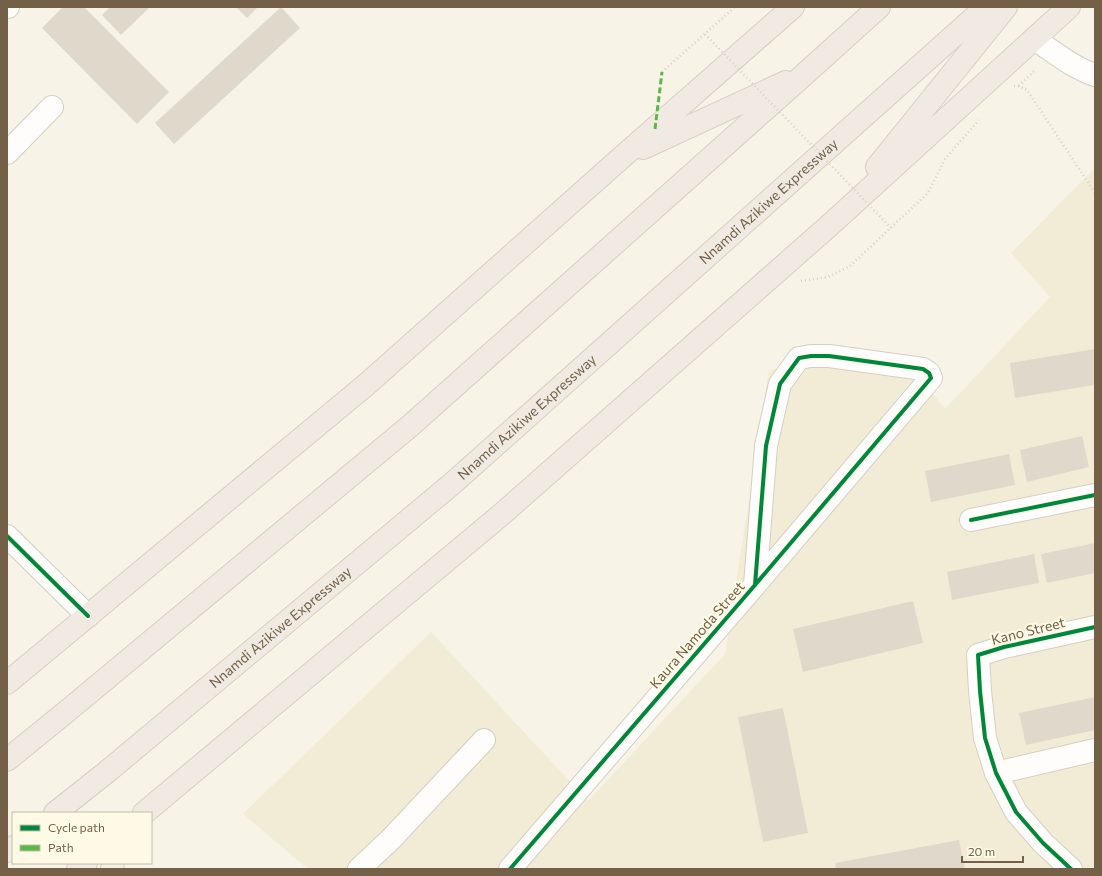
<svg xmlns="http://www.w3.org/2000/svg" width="1102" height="876" font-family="Commissioner,sans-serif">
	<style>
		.residential { fill: #f2ecd6 }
		.building { fill: #e0d9cb }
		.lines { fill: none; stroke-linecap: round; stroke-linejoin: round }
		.minor-casing { stroke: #d5cfc2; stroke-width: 24 }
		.major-casing { stroke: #d5cfc4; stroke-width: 24 }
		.highway-casing { stroke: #d5cfc4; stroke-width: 24 }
		.path { stroke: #d7d1c9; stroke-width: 2.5; stroke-dasharray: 1 3; stroke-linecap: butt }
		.minor { stroke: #fefdfb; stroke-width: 22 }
		.major { stroke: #f2efe3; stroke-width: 22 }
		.highway { stroke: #f1eae3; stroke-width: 22 }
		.path-bridge { stroke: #d7d1c9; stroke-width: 2.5; stroke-dasharray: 1 3; stroke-linecap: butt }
		.quiet { stroke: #58b947; stroke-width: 3; stroke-dasharray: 6 3; stroke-linecap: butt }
		.cycleway-casing { stroke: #fffae6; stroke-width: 6 }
		.cycleway { stroke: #00873e; stroke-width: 4 }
		.labels { text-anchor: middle; stroke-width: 4; stroke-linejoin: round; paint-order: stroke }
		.street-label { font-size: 14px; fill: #736047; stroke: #fffae6 }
	</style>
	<rect width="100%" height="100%" fill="#f7f3e6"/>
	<polygon class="residential" points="1095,168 1095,869 308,869 243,814 431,632 588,801 725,654 769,370 903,356 945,409 1050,297 1011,253"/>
	<g class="building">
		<polygon points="63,7 84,7 169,92 137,124 42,28"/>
		<polygon points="110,7 150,7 121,35 102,15"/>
		<polygon points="236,7 258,7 247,18"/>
		<polygon points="281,7 300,28 174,144 155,123"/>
		<polygon points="1095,349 1095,385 1015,398 1010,363"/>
		<polygon points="1082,436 1089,467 1027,482 1020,450"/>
		<polygon points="1009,454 1015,485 931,502 925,471"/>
		<polygon points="1095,543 1095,573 1047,583 1041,554"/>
		<polygon points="1034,554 1039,583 952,600 947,572"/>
		<polygon points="913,601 923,643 803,672 793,629"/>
		<polygon points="1095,697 1095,730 1026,745 1019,713"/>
		<polygon points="783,708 808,833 763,842 738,717"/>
		<polygon points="959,840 965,869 836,869 835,863"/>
	</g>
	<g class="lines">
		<g class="minor-casing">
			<g id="minor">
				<polyline points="7,7 8,7"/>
				<path d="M1034,39C1053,51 1073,68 1095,75"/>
				<polyline points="7,153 52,107"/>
				<polyline points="971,520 1095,495"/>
				<polyline points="7,536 88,616"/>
				<polyline points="996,773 1095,750"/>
				<polyline points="359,869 391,839 484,740"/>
				<polyline points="510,869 755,585 931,378 929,373 923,369 829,356 811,356 799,358 780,384 766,446 755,585"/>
				<polyline points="1071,869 1043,843 1016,812 996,773 985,738 980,691 978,655 1004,647 1095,627"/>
			</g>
		</g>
		<g class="major-casing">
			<polyline id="major" points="112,869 113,863"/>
		</g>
		<g class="highway-casing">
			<g id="highway">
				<polyline points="643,148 786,82"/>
				<polyline points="877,167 1006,7"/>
				<polyline points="7,683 367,384 621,158 793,7"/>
				<polyline points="7,760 66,712 410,426 807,72 879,7"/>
				<path id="s1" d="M55,813L108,771L453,483L986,7"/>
				<polyline points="144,813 502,514 831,224 1069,7"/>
				<polyline points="7,851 13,847"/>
				<polyline points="78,869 86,863"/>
			</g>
		</g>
		<g class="path">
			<polyline points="662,72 735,7"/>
			<polyline points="1014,86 1019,86 1027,90 1095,193"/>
			<polyline points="1019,86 1034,71"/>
			<polyline points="801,281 828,277 850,266 928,193 945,159 979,120"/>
		</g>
		<use href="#minor" class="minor"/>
		<use href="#major" class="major"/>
		<use href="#highway" class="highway"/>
		<polyline class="path-bridge" points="705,34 891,228"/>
		<polyline class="quiet" points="655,129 662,72"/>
		<g class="cycleway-casing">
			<g id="cycleway">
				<polyline points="971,520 1095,495"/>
				<polyline points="7,536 88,616"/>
				<polyline points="510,869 755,585 931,378 929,373 923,369 829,356 811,356 799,358 780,384 766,446 755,585"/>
				<polyline points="1071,869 1043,843 1016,812 996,773 985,738 980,691 978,655 1004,647 1095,627"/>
			</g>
		</g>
		<use href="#cycleway" class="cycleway"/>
	</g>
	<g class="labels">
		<g class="street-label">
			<text dy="5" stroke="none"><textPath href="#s1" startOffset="940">Nnamdi Azikiwe Expressway</textPath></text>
			<text dy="5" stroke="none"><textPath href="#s1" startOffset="616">Nnamdi Azikiwe Expressway</textPath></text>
			<text dy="5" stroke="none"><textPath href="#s1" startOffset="292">Nnamdi Azikiwe Expressway</textPath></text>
			<text transform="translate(1028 631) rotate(-14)" y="5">Kano Street</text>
			<text transform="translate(697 635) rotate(-49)" y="5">Kaura Namoda Street</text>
		</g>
	</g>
	<rect width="1102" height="876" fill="none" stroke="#736047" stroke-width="16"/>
	<rect x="12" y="812" width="140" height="52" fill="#fffae6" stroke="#c7bca6"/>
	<rect x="20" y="825" width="20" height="6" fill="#00873e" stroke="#c7bca6"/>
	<text x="48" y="832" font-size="12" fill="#736047">Cycle path</text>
	<rect x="20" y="845" width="20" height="6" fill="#58b947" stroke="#c7bca6"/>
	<text x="48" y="852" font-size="12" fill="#736047">Path</text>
	<path d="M962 856v6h61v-6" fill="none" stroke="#736047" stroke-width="2"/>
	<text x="968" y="856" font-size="12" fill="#736047" stroke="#fffae6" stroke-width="3" paint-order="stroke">20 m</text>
</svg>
